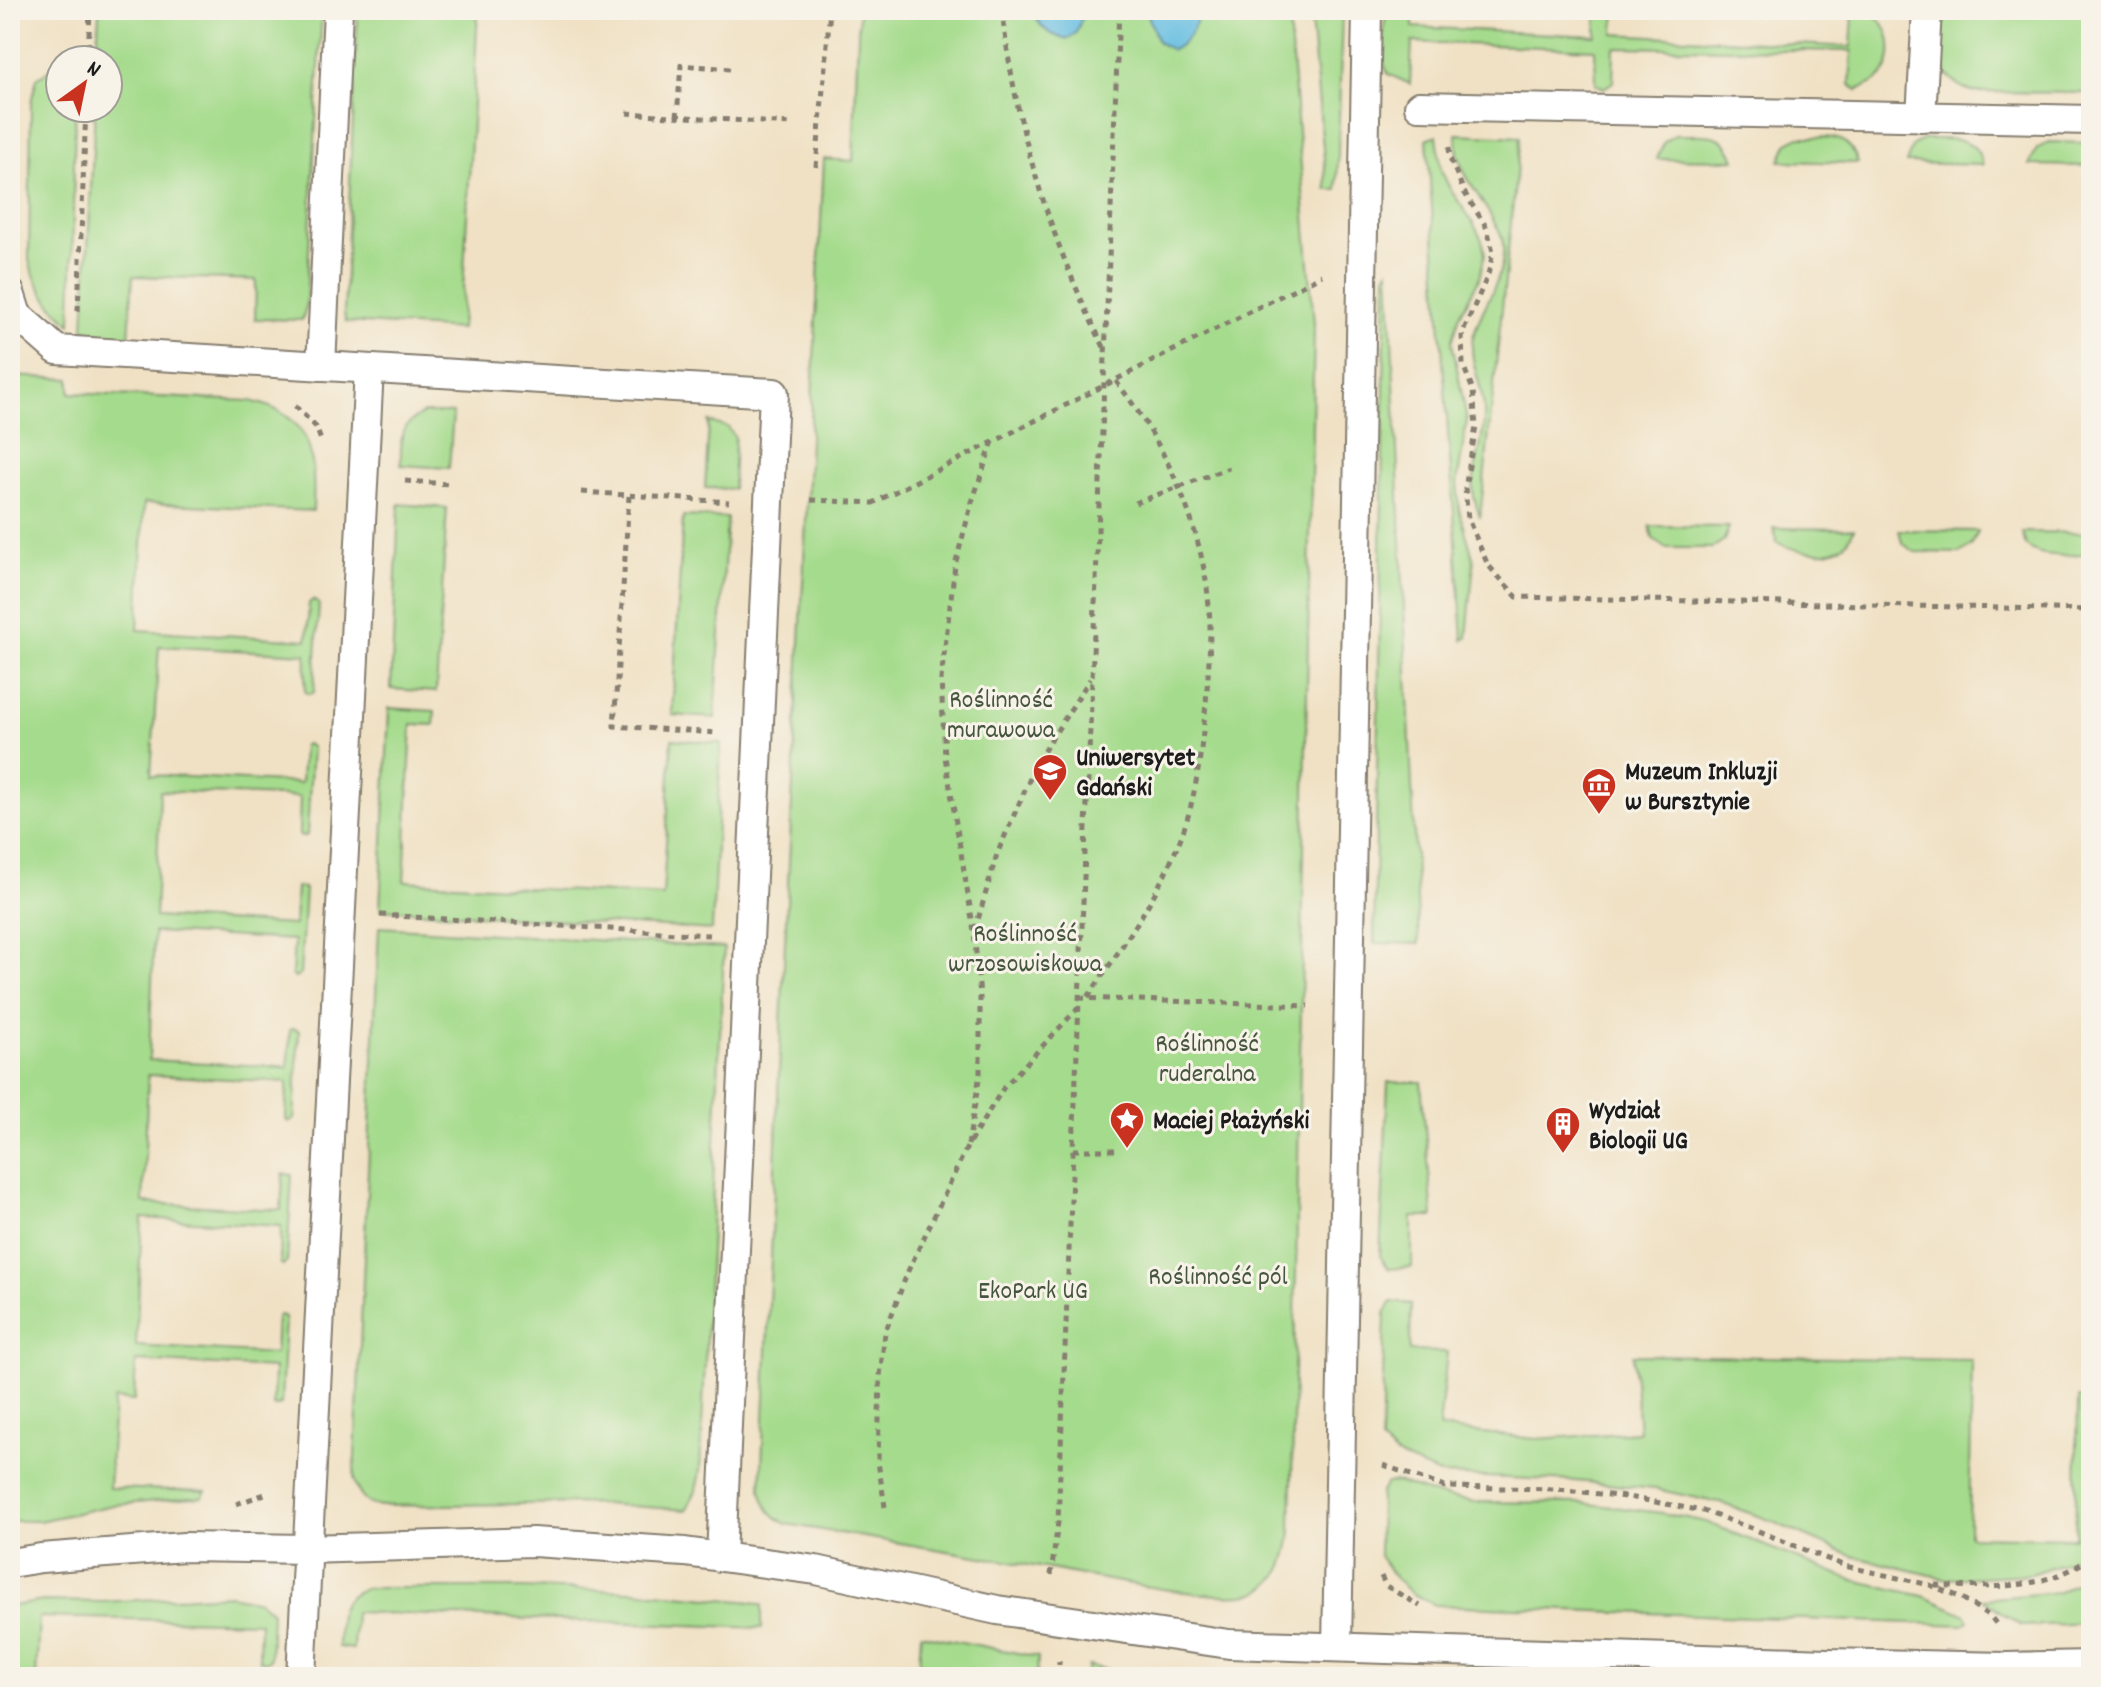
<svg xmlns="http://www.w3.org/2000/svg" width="2101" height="1687" font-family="Dekko,sans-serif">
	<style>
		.green { fill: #a5db8c; stroke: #607c54; stroke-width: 2 }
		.water { fill: #64bde2; stroke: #406c7f; stroke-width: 2 }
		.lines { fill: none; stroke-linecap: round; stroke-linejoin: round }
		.lane-casing { stroke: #867e70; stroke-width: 32 }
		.path { stroke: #867e70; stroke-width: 5; stroke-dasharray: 6 6; stroke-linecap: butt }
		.lane { stroke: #fff; stroke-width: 28 }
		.labels { text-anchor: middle; stroke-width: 6; stroke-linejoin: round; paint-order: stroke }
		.park-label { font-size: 26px; fill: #45553e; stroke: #f7f3e8 }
		.poi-label { font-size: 26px; font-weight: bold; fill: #1c1c1c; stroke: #f7f3e8; text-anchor: start }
	</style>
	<rect width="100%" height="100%" fill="#f7f3e8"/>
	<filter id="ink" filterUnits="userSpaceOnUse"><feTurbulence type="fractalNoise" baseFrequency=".0125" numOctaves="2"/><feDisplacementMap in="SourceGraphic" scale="16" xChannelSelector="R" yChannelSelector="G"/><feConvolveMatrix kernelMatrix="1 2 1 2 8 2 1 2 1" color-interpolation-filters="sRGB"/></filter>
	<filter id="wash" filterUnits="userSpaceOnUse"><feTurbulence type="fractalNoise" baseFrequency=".006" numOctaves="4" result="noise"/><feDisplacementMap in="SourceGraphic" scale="32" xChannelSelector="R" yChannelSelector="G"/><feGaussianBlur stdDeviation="1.8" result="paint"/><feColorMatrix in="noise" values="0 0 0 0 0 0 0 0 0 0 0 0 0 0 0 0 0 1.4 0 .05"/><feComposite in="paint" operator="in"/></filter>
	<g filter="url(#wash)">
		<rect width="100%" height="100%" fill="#f0e1c4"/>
		<g class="green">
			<polygon points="99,10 322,10 306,307 302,320 255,319 256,280 133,276 129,338 102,335 84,329 95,108 108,108 108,60 97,60"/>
			<polygon points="358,10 478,10 461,329 346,322 344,314"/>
			<path d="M859,10H1288L1314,324L1291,1532C1288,1557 1282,1581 1257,1592C1225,1606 1075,1573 1033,1566C951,1551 869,1538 786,1524C770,1515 765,1507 761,1489L782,1003L824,159L853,161Z"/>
			<polygon points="1310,10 1342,10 1337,190 1327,190"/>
			<path d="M1386,10H1413V27L1596,36L1597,10H1615L1614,34L1851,47L1853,13L1866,10C1872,14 1878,17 1882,22C1894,39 1894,69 1876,81C1871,85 1864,87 1858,90L1850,85L1852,51L1614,47L1613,82L1604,88L1596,84L1595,49L1412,42L1410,84L1388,74L1381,56Z"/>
			<path d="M1955,10H2091V93L1973,92C1932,78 1941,50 1943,14L1954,15Z"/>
			<path d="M56,65H60V108H75L71,324C50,306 36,287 29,260L31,102L37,78Z"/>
			<path d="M1456,134L1520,137L1480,518C1478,509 1473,498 1473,488C1474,462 1486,436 1484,409C1483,385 1468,361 1473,337C1481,305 1510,274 1502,238C1501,233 1496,227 1494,222C1477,189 1456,173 1456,134Z"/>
			<polygon points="1437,135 1441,170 1450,189 1472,221 1482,240 1485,254 1479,279 1460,315 1452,342 1467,421 1457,483 1459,509 1474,561 1467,638 1463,640 1427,139"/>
			<path d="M1675,135C1704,136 1724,128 1735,160L1657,159L1664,142Z"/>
			<path d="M1799,137C1828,138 1848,131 1858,163L1780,161L1787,144Z"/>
			<path d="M1924,139C1952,140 1975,133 1983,165L1906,163L1913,145Z"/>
			<polygon points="2049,142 2091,143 2091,166 2029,165 2037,149"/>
			<polygon points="1389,270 1419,943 1419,944 1374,943 1386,274"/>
			<path d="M10,376L70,379V393L250,401C314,415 315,454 313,511L144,503L138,630L307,640L309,603L313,600L319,604L314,692L310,694L305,692L306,654L159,646L151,775L301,783L303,746L306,744L312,747L307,835L302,837L299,835L300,797L160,791L155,917L294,925L296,887L305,889L300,975L295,978L292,975L294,940L154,932L149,1060L288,1067L290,1030L293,1028L299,1031L294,1119L289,1122L286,1120L287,1082L148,1075L143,1203L281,1210L283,1174L292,1175L287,1262L283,1265L280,1263L281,1226L142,1218L136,1346L275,1354L277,1317L280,1315L285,1317L281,1405L273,1406L274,1368L136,1361L134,1401L114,1399L109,1488L206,1491L202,1497L113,1505L39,1521H10Z"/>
			<path d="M424,413H453L449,468L401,465C401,439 397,427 424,413Z"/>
			<polygon points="709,422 728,427 735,438 733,489 705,488"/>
			<polygon points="399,504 447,508 436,692 391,689"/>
			<polygon points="683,516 727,518 715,718 672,715"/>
			<polygon points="1650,526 1729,527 1724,540 1712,548 1666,548 1653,539"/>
			<path d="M1774,528L1854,529C1851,535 1849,541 1844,545C1829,558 1792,551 1777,542Z"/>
			<polygon points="1899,530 1978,531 1972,545 1960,553 1915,552 1902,543"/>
			<path d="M2022,532L2091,533V550C2079,558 2036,558 2026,545C2025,544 2023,534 2022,532Z"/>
			<polygon points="389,708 435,711 434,725 412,724 404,881 663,896 672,739 721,743 712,930 380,909"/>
			<path d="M379,927L724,948L700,1471L696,1491L686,1510L589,1503L378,1506C363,1504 358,1493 354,1479Z"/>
			<polygon points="1388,1082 1421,1082 1433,1217 1412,1217 1412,1267 1389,1269 1380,1256"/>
			<polygon points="1392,1302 1411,1304 1410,1351 1447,1352 1439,1428 1536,1439 1639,1432 1633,1355 1972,1360 1969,1536 2075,1538 2078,1398 2091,1399 2091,1542 2071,1560 2031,1574 1947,1579 1852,1556 1764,1518 1720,1503 1655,1489 1575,1481 1441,1475 1396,1455 1381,1442 1385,1313"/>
			<polygon points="1397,1482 1436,1495 1474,1502 1580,1503 1662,1513 1706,1522 1845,1578 1923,1596 1966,1615 1969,1621 1963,1625 1435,1605 1413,1594 1395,1578 1379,1556 1380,1493 1387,1483"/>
			<polygon points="2091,1575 2091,1623 2021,1626 1983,1599 2059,1592"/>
			<path d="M366,1588H522L633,1591L753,1602L762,1605V1628L355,1612L353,1649L338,1647C340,1618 334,1599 366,1588Z"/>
			<polygon points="230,1595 260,1601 272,1612 270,1660 265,1662 259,1660 260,1622 39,1617 36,1677 10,1677 10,1608 13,1606 43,1601 101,1602"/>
			<polygon points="921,1634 1038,1657 1037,1677 918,1677"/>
			<polygon points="1088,1666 1151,1677 1087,1677"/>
		</g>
		<g class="water">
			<path d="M1032,10H1085L1076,33L1068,39C1049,36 1040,28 1032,10Z"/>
			<path d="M1146,10H1199C1197,27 1188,42 1172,50L1158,42Z"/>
		</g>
	</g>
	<g filter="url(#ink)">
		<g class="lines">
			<g class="lane-casing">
				<g id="lane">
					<polyline points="1419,106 2091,120"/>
					<polyline points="1921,117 1927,10"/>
					<polyline points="10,293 17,315 57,350 774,393 721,1557"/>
					<polyline points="321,366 338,10"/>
					<polyline points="10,1563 41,1558 184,1547 307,1549 533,1542 685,1552 816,1570 997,1610 1229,1644 1828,1663 2006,1667 2091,1665"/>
					<polyline points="1337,1647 1367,10"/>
					<polyline points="301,1677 369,369"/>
				</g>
			</g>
			<g class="path">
				<path d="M1002,10C1015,127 1051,244 1105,349"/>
				<polyline points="88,60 90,10"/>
				<polyline points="627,113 791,124"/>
				<polyline points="677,117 681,65 730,69"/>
				<polyline points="1449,147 1450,158 1464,192 1487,228 1493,252 1488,275 1462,334 1463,365 1473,390 1476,427 1465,488 1468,519 1488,565 1517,597 2091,610"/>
				<polyline points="816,167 830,10"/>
				<polyline points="78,311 86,108"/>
				<polyline points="295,406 316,427 322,443"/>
				<polyline points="405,481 449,484"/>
				<polyline points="582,492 729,502"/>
				<polyline points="629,496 614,726 717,733"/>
				<polyline points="811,500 873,503 1322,275"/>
				<polyline points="1135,503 1229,468"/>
				<polyline points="380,915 709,935"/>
				<polyline points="975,930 997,854 1038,760 1090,679"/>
				<path d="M1088,997C1125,942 1165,887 1186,823C1198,785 1202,743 1206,703C1208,677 1210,651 1210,625C1208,537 1169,448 1115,380"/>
				<polyline points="1079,998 1308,1006"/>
				<polyline points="968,1145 980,1074 980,996 974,931 945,757 941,679 955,565 972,502 993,441"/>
				<polyline points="1073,1150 1121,1150"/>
				<polyline points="1383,1465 1445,1487 1557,1489 1634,1498 1703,1511 1751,1528 1845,1566 1930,1585 1962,1598 1991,1617 1998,1626"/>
				<polyline points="236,1504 268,1493"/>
				<polyline points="885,1507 878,1462 880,1376 885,1333 908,1271 968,1145 1004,1087 1079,1007"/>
				<polyline points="1051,1575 1058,1522 1119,10"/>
				<polyline points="1381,1576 1386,1586 1420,1606"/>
				<path d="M1935,1585C1987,1588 2047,1591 2091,1557"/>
				<polyline points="1059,1677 1059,1661"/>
			</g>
			<use href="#lane" class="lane"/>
		</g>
	</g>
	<defs>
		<g id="university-pin" transform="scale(1.8)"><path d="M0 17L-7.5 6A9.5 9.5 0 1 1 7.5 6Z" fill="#c8321e" stroke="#f7f3e8"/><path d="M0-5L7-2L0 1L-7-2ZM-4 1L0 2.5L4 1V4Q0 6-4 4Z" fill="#fff"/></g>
		<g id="museum-pin" transform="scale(1.8)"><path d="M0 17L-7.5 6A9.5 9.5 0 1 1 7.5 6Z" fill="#c8321e" stroke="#f7f3e8"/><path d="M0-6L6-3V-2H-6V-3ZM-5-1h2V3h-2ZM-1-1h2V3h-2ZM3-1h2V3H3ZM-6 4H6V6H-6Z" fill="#fff"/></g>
		<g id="sight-pin" transform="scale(1.8)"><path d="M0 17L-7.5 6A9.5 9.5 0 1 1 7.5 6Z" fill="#c8321e" stroke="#f7f3e8"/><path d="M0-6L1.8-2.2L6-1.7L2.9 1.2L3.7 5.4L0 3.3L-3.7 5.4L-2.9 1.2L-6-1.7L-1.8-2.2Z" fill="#fff"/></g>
		<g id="building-pin" transform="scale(1.8)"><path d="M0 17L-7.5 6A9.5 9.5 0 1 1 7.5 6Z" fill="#c8321e" stroke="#f7f3e8"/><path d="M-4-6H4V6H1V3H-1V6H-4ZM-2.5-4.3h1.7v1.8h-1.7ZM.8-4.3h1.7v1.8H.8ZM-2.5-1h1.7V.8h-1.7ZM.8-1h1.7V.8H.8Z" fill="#fff"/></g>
	</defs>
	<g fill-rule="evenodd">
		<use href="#university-pin" x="1050" y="771"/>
		<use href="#museum-pin" x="1599" y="785"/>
		<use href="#sight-pin" x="1127" y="1119"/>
		<use href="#building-pin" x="1563" y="1124"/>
	</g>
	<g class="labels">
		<g class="park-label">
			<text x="1001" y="707">Roślinność<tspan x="1001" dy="30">murawowa</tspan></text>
			<text x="1025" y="941">Roślinność<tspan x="1025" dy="30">wrzosowiskowa</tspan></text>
			<text x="1207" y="1051">Roślinność<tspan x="1207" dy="30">ruderalna</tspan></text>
			<text x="1218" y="1284">Roślinność pól</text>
			<text x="1033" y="1298">EkoPark UG</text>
		</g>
		<g class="poi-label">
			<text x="1076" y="765">Uniwersytet<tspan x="1076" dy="30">Gdański</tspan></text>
			<text x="1625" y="779">Muzeum Inkluzji<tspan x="1625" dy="30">w Bursztynie</tspan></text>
			<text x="1589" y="1118">Wydział<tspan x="1589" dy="30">Biologii UG</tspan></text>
			<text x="1153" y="1128">Maciej Płażyński</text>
		</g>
	</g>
	<rect width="2101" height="1687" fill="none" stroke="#f7f3e8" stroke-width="40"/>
	<g transform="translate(84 84) rotate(33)"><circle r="38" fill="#f7f3e8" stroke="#9f9d96" stroke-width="2"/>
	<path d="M0-6L14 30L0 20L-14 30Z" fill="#c8321e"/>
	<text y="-12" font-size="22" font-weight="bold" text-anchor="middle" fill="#1c1c1c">N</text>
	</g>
</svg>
